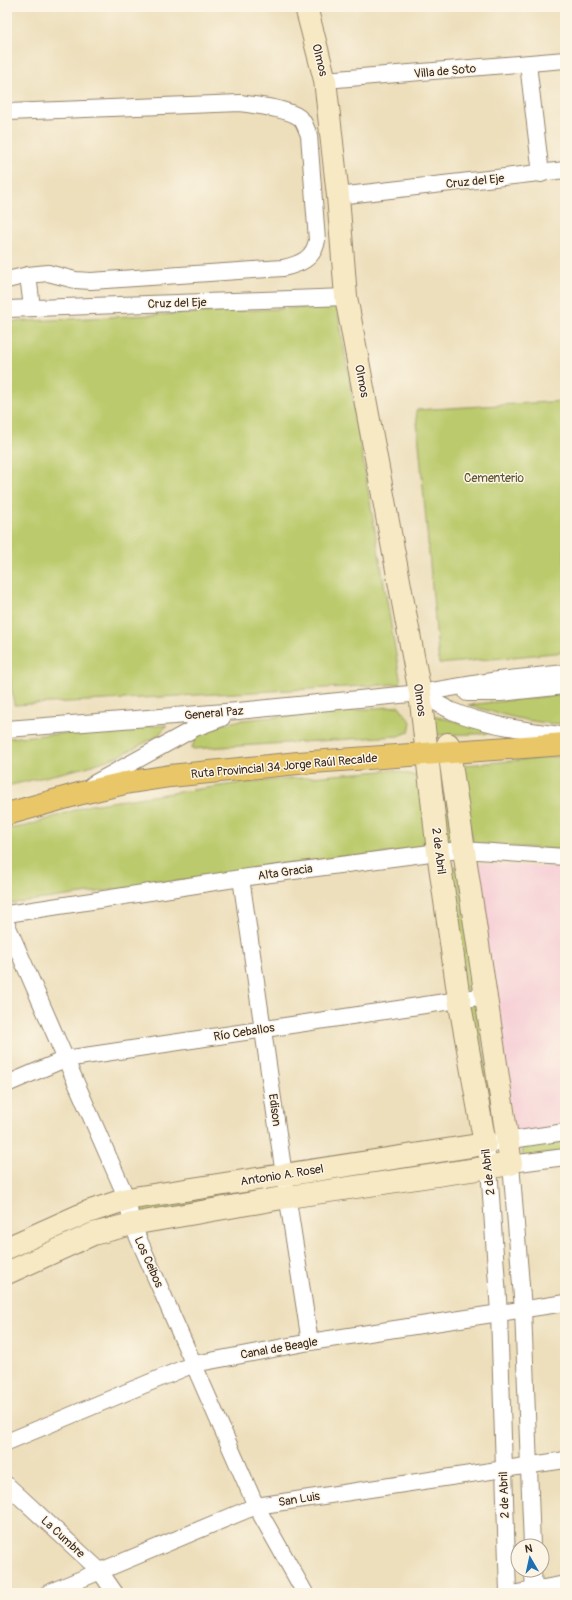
<svg xmlns="http://www.w3.org/2000/svg" width="572" height="1600" font-family="Pangolin,sans-serif">
	<style>
		.built { fill: #f6cfd6 }
		.green { fill: #bbca6c; stroke: #7b7a45 }
		.lines { fill: none; stroke-linecap: round; stroke-linejoin: round }
		.street-casing { stroke: #94846d; stroke-width: 18 }
		.secondary-casing { stroke: #94846d; stroke-width: 24 }
		.primary-casing { stroke: #94846d; stroke-width: 24 }
		.street { stroke: #fff; stroke-width: 16 }
		.secondary { stroke: #f6e9c3; stroke-width: 22 }
		.primary { stroke: #e9c769; stroke-width: 22 }
		.labels { text-anchor: middle; stroke-width: 3; stroke-linejoin: round; paint-order: stroke }
		.street-label { font-size: 12px; fill: #3b2a1e; stroke: #fcf5e5 }
		.park-label { font-size: 12px; fill: #5b5232; stroke: #fcf5e5 }
	</style>
	<rect width="100%" height="100%" fill="#fcf5e5"/>
	<filter id="ink" filterUnits="userSpaceOnUse"><feTurbulence type="fractalNoise" baseFrequency=".025" numOctaves="2"/><feDisplacementMap in="SourceGraphic" scale="8" xChannelSelector="R" yChannelSelector="G"/><feConvolveMatrix kernelMatrix="1 2 1 2 8 2 1 2 1" color-interpolation-filters="sRGB"/></filter>
	<filter id="wash" filterUnits="userSpaceOnUse"><feTurbulence type="fractalNoise" baseFrequency=".012" numOctaves="4" result="noise"/><feDisplacementMap in="SourceGraphic" scale="16" xChannelSelector="R" yChannelSelector="G"/><feGaussianBlur stdDeviation="0.9" result="paint"/><feColorMatrix in="noise" values="0 0 0 0 0 0 0 0 0 0 0 0 0 0 0 0 0 1.4 0 .05"/><feComposite in="paint" operator="in"/></filter>
	<g filter="url(#wash)">
		<rect width="100%" height="100%" fill="#eddfbc"/>
		<polygon class="built" points="471,863 565,868 565,1127 514,1135"/>
		<g class="green">
			<polygon points="337,306 401,684 14,705 7,654 7,322"/>
			<polygon points="565,401 565,652 439,664 416,410"/>
			<path d="M565,694V724C532,724 500,714 468,705Z"/>
			<polygon points="399,706 411,722 409,732 398,736 191,749 197,736 216,726 241,720"/>
			<polygon points="432,716 508,733 434,735"/>
			<polygon points="167,725 158,736 119,756 86,767 7,786 7,738"/>
			<polygon points="565,756 565,850 473,844 459,773 465,765"/>
			<polygon points="445,767 454,843 442,844 434,768"/>
			<polygon points="393,770 416,776 420,783 428,848 7,904 7,829 26,826 90,805 241,783"/>
			<polygon points="458,867 477,992 465,993 446,869"/>
			<polygon points="476,1004 497,1135 489,1136 468,1005"/>
			<polygon points="565,1140 565,1151 523,1158 522,1146"/>
			<polygon points="276,1183 278,1192 139,1215 137,1206"/>
		</g>
	</g>
	<g filter="url(#ink)">
		<g class="lines">
			<g class="street-casing">
				<g id="street">
					<polyline points="528,64 541,174"/>
					<polyline points="325,80 565,60"/>
					<path d="M7,112L241,103C256,106 292,108 302,120C305,124 307,131 309,135L317,240C314,259 300,264 283,268L91,281L75,280L48,273L28,275L7,280"/>
					<polyline points="338,196 565,170"/>
					<polyline points="28,275 32,308"/>
					<polyline points="7,309 346,297"/>
					<path d="M420,693C430,699 441,706 452,711C488,726 527,730 565,736"/>
					<polyline points="467,693 501,693 565,686"/>
					<polyline points="7,729 238,711 420,693 498,680 565,673"/>
					<polyline points="89,788 95,783 195,728 222,718"/>
					<polyline points="241,878 284,1175 310,1342"/>
					<polyline points="7,914 241,878 438,852 463,850 565,857"/>
					<polyline points="7,925 127,1199 132,1224 256,1506 305,1593"/>
					<polyline points="7,1084 65,1059 485,996"/>
					<polyline points="7,1442 194,1364 310,1342 565,1303"/>
					<polyline points="7,1485 99,1570 115,1593"/>
					<polyline points="532,1546 523,1309 511,1164 565,1157"/>
					<polyline points="533,1570 534,1593"/>
					<polyline points="48,1593 256,1506 565,1460"/>
					<polyline points="508,1593 499,1313 489,1167 485,1144 565,1132"/>
					<polyline points="517,1593 565,1584"/>
				</g>
			</g>
			<g class="secondary-casing">
				<g id="secondary">
					<polyline points="7,1248 85,1213 127,1199 485,1144 459,999 438,852 420,693 346,297 338,196 325,80 306,7"/>
					<polyline points="7,1273 93,1234 132,1224 288,1197 511,1164 448,744"/>
				</g>
			</g>
			<g class="primary-casing">
				<polyline id="primary" points="7,814 82,793 125,783 170,776 298,763 565,744"/>
			</g>
			<use href="#street" class="street"/>
			<use href="#secondary" class="secondary"/>
			<use href="#primary" class="primary"/>
		</g>
	</g>
	<g class="labels">
		<g class="street-label">
			<text transform="translate(320 60) rotate(76)" y="4">Olmos</text>
			<text transform="translate(445 71) rotate(-5)" y="4">Villa de Soto</text>
			<text transform="translate(475 181) rotate(-6)" y="4">Cruz del Eje</text>
			<text transform="translate(177 303) rotate(-2)" y="4">Cruz del Eje</text>
			<text transform="translate(362 381) rotate(79)" y="4">Olmos</text>
			<text transform="translate(420 700) rotate(82)" y="4">Olmos</text>
			<text transform="translate(214 713) rotate(-5)" y="4">General Paz</text>
			<text transform="translate(284 766) rotate(-5)" y="4">Ruta Provincial 34 Jorge Raúl Recalde</text>
			<text transform="translate(439 851) rotate(83)" y="4">2 de Abril</text>
			<text transform="translate(285 872) rotate(-8)" y="4">Alta Gracia</text>
			<text transform="translate(244 1032) rotate(-9)" y="4">Río Ceballos</text>
			<text transform="translate(275 1110) rotate(82)" y="4">Edison</text>
			<text transform="translate(488 1172) rotate(-96)" y="4">2 de Abril</text>
			<text transform="translate(282 1175) rotate(-9)" y="4">Antonio A. Rosel</text>
			<text transform="translate(149 1262) rotate(66)" y="4">Los Ceibos</text>
			<text transform="translate(279 1348) rotate(-10)" y="4">Canal de Beagle</text>
			<text transform="translate(504 1495) rotate(-92)" y="4">2 de Abril</text>
			<text transform="translate(299 1499) rotate(-9)" y="4">San Luis</text>
			<text transform="translate(63 1537) rotate(43)" y="4">La Cumbre</text>
		</g>
		<g class="park-label">
			<text x="494" y="482">Cementerio</text>
		</g>
	</g>
	<rect width="572" height="1600" fill="none" stroke="#fcf5e5" stroke-width="24"/>
	<g transform="translate(530 1558) rotate(351)"><circle r="19" fill="#fcf5e5" stroke="#afa495"/>
	<path d="M0-3L7 15L0 10L-7 15Z" fill="#1f6fb2"/>
	<text y="-6" font-size="11" font-weight="bold" text-anchor="middle" fill="#3b2a1e">N</text>
	</g>
</svg>
